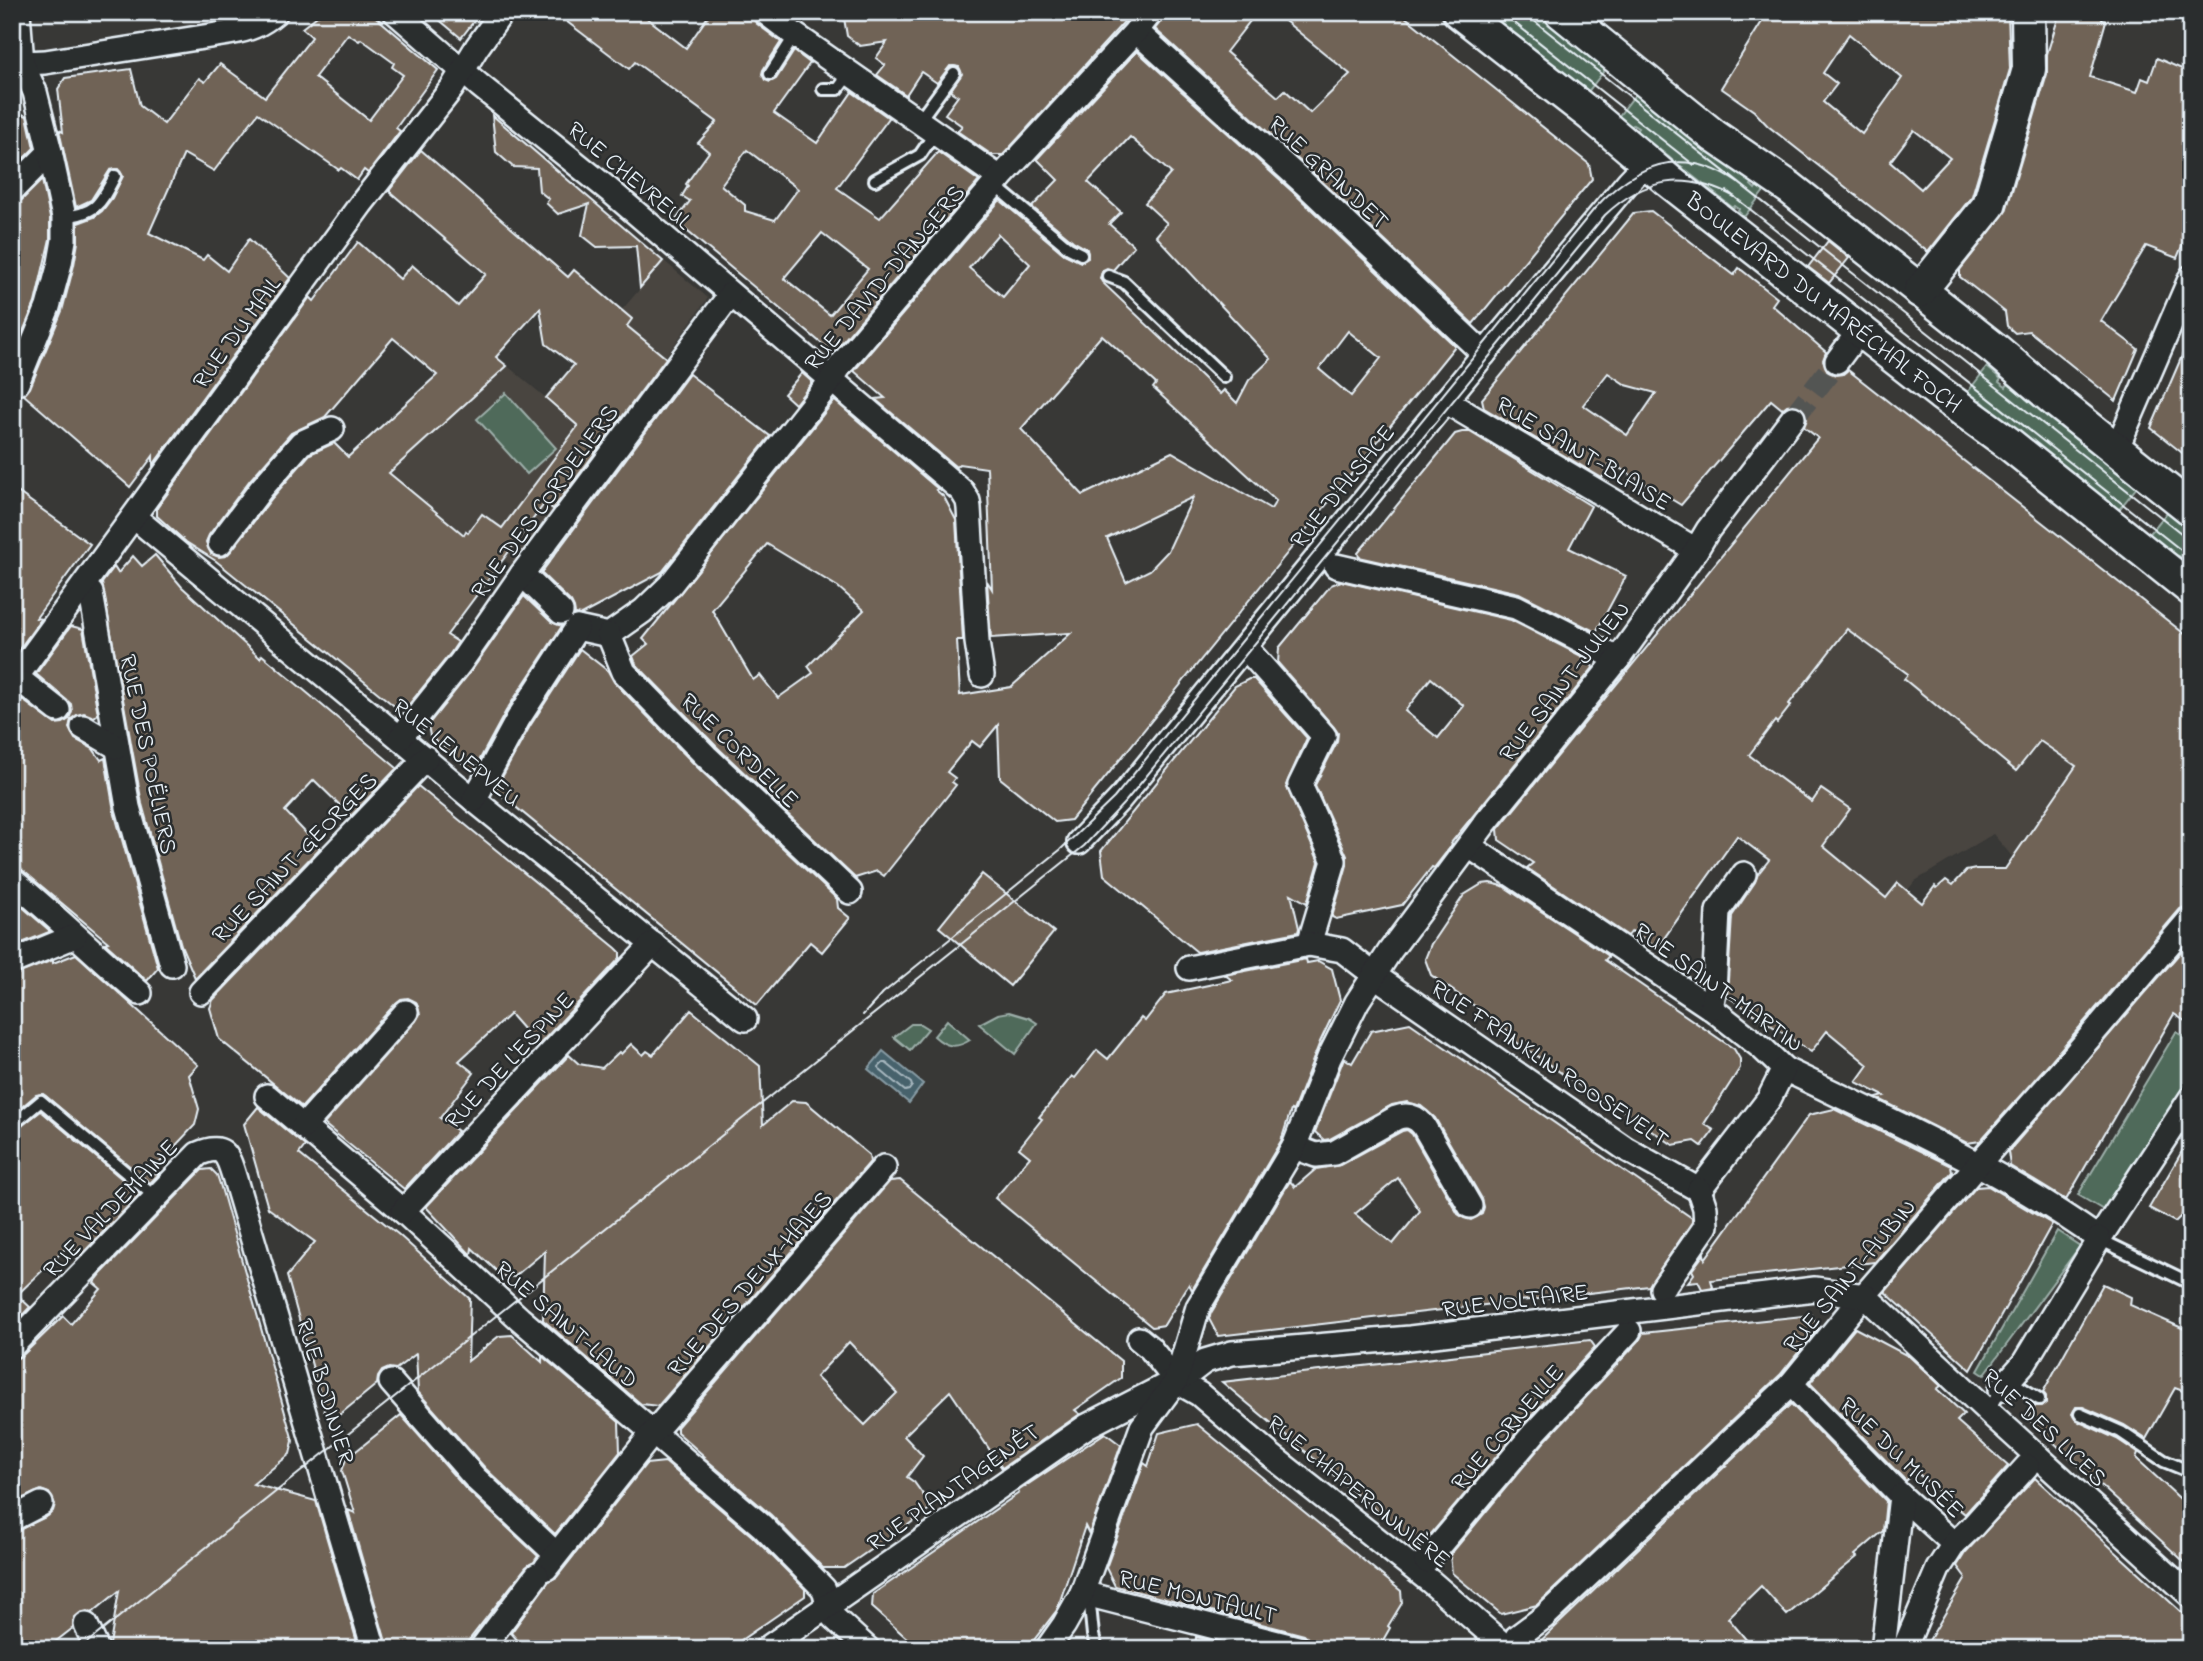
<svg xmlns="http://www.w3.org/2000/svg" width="2203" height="1661" font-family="'Indie Flower',sans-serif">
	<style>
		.built { fill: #494540 }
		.green { fill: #506b5a; stroke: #9caea9; stroke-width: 2 }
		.water { fill: #47626c; stroke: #879ba4; stroke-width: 2 }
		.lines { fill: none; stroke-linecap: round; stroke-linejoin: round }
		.shore { stroke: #a8b8c0; stroke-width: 2 }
		.building { fill: #706356; stroke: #e8f1f8; stroke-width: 2; fill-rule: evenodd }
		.street-tunnel { stroke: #525453; stroke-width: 23; stroke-dasharray: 23 11; stroke-linecap: butt }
		.lane-casing { stroke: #e8f1f8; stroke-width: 16 }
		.street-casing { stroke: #e8f1f8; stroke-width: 28 }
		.secondary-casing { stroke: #e8f1f8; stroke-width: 37 }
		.lane { stroke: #2a2d2e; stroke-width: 10 }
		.street { stroke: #2a2d2e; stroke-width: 23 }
		.secondary { stroke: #2a2d2e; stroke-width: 32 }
		.tram { stroke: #e8f1f8; stroke-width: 2 }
		.labels { text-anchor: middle; stroke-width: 5; stroke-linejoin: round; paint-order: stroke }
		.street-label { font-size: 24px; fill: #e8f1f8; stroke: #2a2d2e }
	</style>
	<rect width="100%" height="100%" fill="#383836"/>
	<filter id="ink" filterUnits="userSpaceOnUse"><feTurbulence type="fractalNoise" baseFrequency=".0143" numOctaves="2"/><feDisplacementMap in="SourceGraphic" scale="14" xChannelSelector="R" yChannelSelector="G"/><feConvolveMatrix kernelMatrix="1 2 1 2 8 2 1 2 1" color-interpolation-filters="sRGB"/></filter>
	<g filter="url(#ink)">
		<g class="built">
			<polygon points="664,261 708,298 608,436 597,428 585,444 596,453 513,566 467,532 463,535 354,452 470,345 487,349 546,398"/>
			<polygon points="2036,516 2048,526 1958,625 2113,748 2016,861 1993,834 1915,881 1864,944 1787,953 1730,911 1769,860 1737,836 1725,853 1736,676 2013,542"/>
		</g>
		<g class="green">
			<polygon points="1485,12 1538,12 1607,67 1587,93"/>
			<polygon points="1638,91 1663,111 1661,114 1665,118 1668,115 1753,182 1751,185 1755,189 1757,186 1764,191 1744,217 1738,211 1739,209 1735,206 1733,208 1636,131 1638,128 1633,125 1631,127 1618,117"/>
			<polygon points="1987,367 2001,379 1999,382 2006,387 2008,384 2137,487 2117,512 1984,406 1985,404 1981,400 1978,402 1967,393"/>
			<polygon points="506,393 556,448 527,474 477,419"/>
			<polygon points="2168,511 2191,529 2191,571 2181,564 2184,560 2179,556 2176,559 2147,537"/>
			<polygon points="1009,1012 1029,1018 1037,1023 1015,1054 979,1024 998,1014"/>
			<path d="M947,1020L970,1040C956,1049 946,1047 934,1036Z"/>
			<polygon points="911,1024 920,1024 928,1029 910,1050 894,1037"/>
			<polygon points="2176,1032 2191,1040 2191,1092 2105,1211 2078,1195"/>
			<polygon points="2057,1231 2080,1246 1984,1375 1978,1371"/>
		</g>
		<polygon class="water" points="883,1051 923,1084 909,1103 868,1069"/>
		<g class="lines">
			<polygon class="shore" points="883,1063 886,1063 911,1083 912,1086 909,1090 905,1091 880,1070 879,1067"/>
		</g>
		<g class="building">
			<path d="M320,12H370L438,70L396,128L400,131L368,173L364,170L357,180L341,168L339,170L258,113L214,171L184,154L149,233L203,260L207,255L227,271L249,239L290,278L153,465V456L130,487L24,395L30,388L62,311L74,265L78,242V223L94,217L102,211L112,198L123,176L118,169L110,170L91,200L76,207L59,130L63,132L58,89L65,78L131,69L140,106L164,124L199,78L205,82L220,64L265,97L312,37L302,28L321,13ZM348,34L359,41L361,39L394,63L392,67L403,75L369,120L315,77Z"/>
			<polygon points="430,12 481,12 461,38"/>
			<path d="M554,12H639L686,48L711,12H749L756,23L781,42L763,70L762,74L765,80L770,82L776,79L794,51L810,63L774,113L817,143L852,92L889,118L837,188L880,218L938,152L979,181L833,353L675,221L690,201L682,196L688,186L686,184L709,152L698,143L717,122L635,62L629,69ZM747,150L798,189L775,220L745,211V205L721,185ZM822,233L868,269L830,315L784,278Z"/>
			<polygon points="843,12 1133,12 1003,155 992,155 957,131 962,126 945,114 958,96 950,91 962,74 959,67 950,66 937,83 921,72 906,95 877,75 885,65 876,58 887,42 860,46 847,36"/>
			<polygon points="1165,12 1257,12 1226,52 1278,97 1285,90 1310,113 1350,74 1274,12 1399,12 1589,164 1592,179 1473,324 1314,174 1155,29 1162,20"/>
			<path d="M1768,12H2008L2010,69L1972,196L1928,252L1768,126L1754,111L1721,88ZM1849,34L1902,78L1862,134L1823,102L1837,84L1823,73ZM1914,130L1950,158L1921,189L1890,162Z"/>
			<polygon points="2060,12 2104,12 2102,20 2106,21 2090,77 2137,92 2142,78 2149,81 2157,58 2191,73 2191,225 2177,258 2146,246 2101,321 2138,349 2116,401 2029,331 2015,333 2007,326 2005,312 1960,277 1960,270 2006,211 2047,74 2047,54"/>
			<path d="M1137,51L1295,194L1455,346L1071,820L1055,822L1000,778L998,725L980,747L972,741L947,772L955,778L952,782L956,785L884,876L877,871L855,878L716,746L636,664L633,656L648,644L643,639L833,402L835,401L938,489L936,490L944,497L956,520L963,640H957L960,695L1011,687L1071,633L991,638L987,581L992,589L987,468L959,464L956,467L875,399L885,398L854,371L1000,200L1064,254L1081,262L1088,258L1087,249L1073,241L1032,207L1058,180L1037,159ZM1130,137L1171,173L1145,203L1167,223L1156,236L1271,359L1249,380L1237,403L1224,390L1220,394L1102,282L1100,278L1103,270L1107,268L1113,270L1134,246L1109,224L1121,212L1088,182ZM998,234L1030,264L1003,297L969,268ZM1348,331L1381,358L1351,396L1319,369ZM1102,335L1156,384L1153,388L1276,501L1271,509L1172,452L1083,495L1021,429ZM1193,497L1168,551L1150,570L1126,582L1107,538ZM767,544L838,587L864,610L808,666L813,673L778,698L760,675L753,680L712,610Z"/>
			<polygon points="12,110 27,116 34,148 12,170"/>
			<polygon points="492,115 663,261 640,288 636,246 597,247 582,235 589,204 558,214 546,203 549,199 539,191 537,168 513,167 496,152"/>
			<path d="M421,150L568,277L574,270L632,319L627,326L666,358L553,509L545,503L447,635L458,642L450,654L407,707L398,709L216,561L186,542L157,516V508L310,297L314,301L358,242L400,279L412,265L458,306L486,274L389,191ZM540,308L546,344L574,365L546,398L578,426L502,528L482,514L468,533L466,531L464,535L389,473L507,366L496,357ZM393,338L437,375L348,457L334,443L310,454L272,498L231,551L226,556L219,557L211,554L206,542L209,535L250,480L291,433L325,417Z"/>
			<polygon points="42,180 50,218 50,239 35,303 12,358 12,204 22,200"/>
			<path d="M1651,211L1734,275L1739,268L1777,298L1772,305L1826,352L1823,360L1828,372L1836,375L1843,374L1848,370L2191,639V904L2180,909L2050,1062L1980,1141L1967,1143L1877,1098L1884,1096L1856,1082L1868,1065L1827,1031L1811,1052L1727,996L1732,916L1755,882L1758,874L1769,860L1737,836L1657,948L1632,931L1628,936L1527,868L1533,863L1499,840L1498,829L1818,438L1804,427L1807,419L1802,407L1794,404L1787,405L1782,409L1771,400L1681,505L1611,463L1602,478L1484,408L1482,399L1634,213ZM1608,373L1626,385L1656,393L1627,435L1583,405ZM1847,629L1908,674L1904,679L2016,771L2040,741L2076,766L2005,869H1976L1966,871L1953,885L1946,880L1937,888L1935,886L1922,903L1898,883L1886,898L1823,846L1850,809L1821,789L1812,802L1749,755L1775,721L1777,723L1791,705L1789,704Z"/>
			<polygon points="1828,241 1849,258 1829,283 1808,267"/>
			<polygon points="2191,335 2191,460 2151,428"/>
			<polygon points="802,373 811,381 811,384 795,404 784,394"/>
			<polygon points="689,374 770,436 662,572 594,608 581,615 575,614 574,608 571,602 541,573"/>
			<polygon points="1462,432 1470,432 1591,506 1569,548 1626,576 1596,632 1519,593 1359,557 1358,553 1455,434"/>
			<polygon points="12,488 90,544 36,618 41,619 12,659"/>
			<polygon points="155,555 182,587 260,658 262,655 397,768 351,816 314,780 285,811 320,848 195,978 181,945 142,804 102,583 114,567 118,573 133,556 142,566"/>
			<path d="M1341,581L1511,620L1591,661L1593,668L1451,843L1452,845L1434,868L1432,867L1402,905L1336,919L1332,917L1347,865V856L1315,785L1337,742L1338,733L1334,727L1278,663L1279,648L1331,585ZM1431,678L1464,706L1438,738L1405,711Z"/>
			<polygon points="524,596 551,622 562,626 506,711 473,772 430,736 428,725 472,670"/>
			<polygon points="71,626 83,629 98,714 94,717 84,713 77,715 71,719 69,728 75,739 93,749 101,760 105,758 114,811 158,968 147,981 105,943 108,942 21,869 12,866 12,697 17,696 55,724 63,723 69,719 72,711 71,704 36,674"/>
			<polygon points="580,649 608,671 614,682 696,766 837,899 838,908 850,918 822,952 810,942 757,1005 495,790 530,726"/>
			<polygon points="1249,679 1254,679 1307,738 1286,785 1319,862 1307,903 1291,894 1299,928 1298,932 1197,952 1104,875 1101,851 1235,686"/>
			<polygon points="418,786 616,948 620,952 620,958 538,1046 510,1014 459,1061 474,1073 440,1118 458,1131 404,1189 324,1124 416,1021 420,1014 416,1002 408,998 401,999 396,1003 302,1107 219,1039 210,1008 213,1000"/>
			<polygon points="982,874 1054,932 1010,986 939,927"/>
			<polygon points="1490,883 1503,886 1609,956 1605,960 1734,1049 1740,1059 1740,1068 1704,1124 1714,1130 1702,1146 1695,1141 1673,1145 1609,1101 1602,1101 1509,1037 1509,1032 1500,1024 1431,975 1425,959 1431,944 1464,895 1482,884"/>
			<polygon points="12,898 49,930 49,932 12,947"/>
			<polygon points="2191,940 2191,1025 2174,1014 2066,1200 2010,1166 2008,1152"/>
			<polygon points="76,954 198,1065 189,1075 199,1109 195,1125 149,1174 160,1173 150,1183 43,1094 36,1095 12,1115 12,976 53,960 53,963"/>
			<polygon points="1306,959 1307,963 1318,961 1332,969 1340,1000 1320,1042 1293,1111 1291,1110 1281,1141 1192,1290 1189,1284 1164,1325 1152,1327 995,1198 1030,1157 1019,1148 1042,1119 1039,1117 1072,1076 1075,1078 1097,1050 1108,1059 1141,1018 1145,1021 1166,994 1232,980 1225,975"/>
			<polygon points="691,1010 760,1066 763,1125 792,1101 806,1102 869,1155 870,1162 658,1406 641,1404 543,1320 545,1251 514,1277 502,1276 472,1248 471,1255 426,1207 569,1055 579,1064 602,1068 619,1052 621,1054 631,1044 643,1055 647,1051 653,1055"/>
			<path d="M1410,1023L1692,1218V1222L1649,1286L1218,1336L1209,1319L1211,1313L1290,1181L1295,1187L1316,1169L1340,1165L1402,1131L1407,1130L1412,1134L1458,1214L1464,1218L1471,1220L1482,1214L1484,1207L1482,1199L1435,1118L1421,1106L1407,1102L1392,1105L1330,1139L1324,1140L1315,1132L1344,1058L1352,1063L1371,1031ZM1398,1178L1420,1211L1393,1244L1355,1214Z"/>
			<polygon points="258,1107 305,1146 299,1154 399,1235 470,1299 468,1361 499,1336 512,1335 542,1362 542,1356 619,1422 620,1452 555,1534 486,1469 418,1392 416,1354 396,1369 389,1368 382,1371 378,1377 377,1384 338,1416 325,1412 287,1276 315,1242 268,1208 244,1124"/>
			<polygon points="1834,1109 1951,1166 1952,1172 1875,1262 1711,1280 1713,1287 1702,1289 1698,1281 1688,1282 1694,1274 1692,1270 1704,1254 1705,1259 1809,1115"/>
			<polygon points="41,1111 140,1194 81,1255 69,1245 17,1295 30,1307 12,1326 12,1133"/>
			<polygon points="2191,1136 2191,1218 2182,1215 2175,1222 2149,1208"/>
			<polygon points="211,1169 217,1175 220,1184 293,1441 290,1454 253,1484 316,1501 359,1649 111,1649 110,1644 119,1591 92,1613 87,1611 80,1613 74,1618 73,1628 46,1649 12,1649 12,1533 48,1516 53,1511 55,1504 49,1493 41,1490 12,1503 12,1360 22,1356 63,1316 71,1324 101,1289 94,1283 102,1273 202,1170"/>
			<path d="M900,1180L1121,1361V1378L1075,1410L1080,1414L1002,1468L950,1391L904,1436L923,1456L907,1477L914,1482L932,1507L876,1549V1546L844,1568H823L771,1515L702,1456H704L677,1432V1427L890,1181ZM849,1342L897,1393L865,1425L816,1377Z"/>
			<polygon points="1988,1186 2052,1224 1971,1370 1885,1292 1976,1187"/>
			<polygon points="2103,1284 2131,1297 2130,1305 2191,1332 2191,1394 2175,1388 2146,1439 2124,1425 2083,1407 2076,1407 2072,1414 2077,1421 2117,1439 2138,1453 2136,1458 2191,1509 2191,1568 2028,1419 2035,1406 2042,1406 2046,1403 2046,1396 2043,1392"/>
			<polygon points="1812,1315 1818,1328 1781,1374 1537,1605 1501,1614 1452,1573 1450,1555 1544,1442 1639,1341 1643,1333"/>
			<polygon points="1855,1328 1910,1357 1941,1386 1937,1389 1964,1414 1957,1421 2008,1466 1965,1514 1915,1471 1906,1481 1810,1383"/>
			<polygon points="1590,1340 1595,1347 1524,1424 1420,1547 1222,1382"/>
			<polygon points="1791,1404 1886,1501 1883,1531 1855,1555 1857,1557 1787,1615 1761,1586 1728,1618 1754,1649 1532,1649"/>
			<polygon points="401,1415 465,1488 538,1556 534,1562 526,1567 462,1649 388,1649 348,1510 355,1513 342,1471 346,1459"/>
			<polygon points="1197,1424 1401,1591 1402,1603 1388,1626 1390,1628 1378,1649 1346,1649 1314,1640 1313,1643 1304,1635 1115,1586 1106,1568 1144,1463 1148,1466 1159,1433"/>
			<polygon points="1105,1433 1121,1445 1089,1534 1085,1526 1057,1610 1027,1649 919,1649 872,1607 873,1594 1019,1493 1018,1491"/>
			<polygon points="665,1462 752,1536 805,1589 805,1596 728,1649 525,1649 511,1633 549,1581 557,1577 646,1464"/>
			<polygon points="2035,1478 2191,1621 2191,1649 1924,1649 1966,1578 1957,1566 1965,1553"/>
			<polygon points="1196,1637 1244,1649 1195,1649"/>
		</g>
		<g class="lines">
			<polyline class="street-tunnel" points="1793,418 1837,361"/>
			<g class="lane-casing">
				<g id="lane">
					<polyline points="770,74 795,35"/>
					<polyline points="823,89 838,89 850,73"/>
					<polyline points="919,121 954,73"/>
					<polyline points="875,180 920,155 935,133"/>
					<polyline points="994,185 1069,248 1081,254"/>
					<path d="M64,217C97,213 100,204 115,176"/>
					<polyline points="1108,276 1124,282 1224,377"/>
					<polyline points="12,1125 41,1101 155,1197"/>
					<polyline points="2099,1239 2190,1283"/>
					<polyline points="1988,1411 2001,1389 2008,1384 2017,1385 2039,1399"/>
					<polyline points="2080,1414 2121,1432 2164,1461 2191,1472"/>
					<polyline points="1089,1595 1093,1635 1097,1649"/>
				</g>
			</g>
			<g class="street-casing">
				<g id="street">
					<polyline points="395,12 479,85 609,190 962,491 968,501 969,508 977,642 982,675"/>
					<polyline points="765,12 795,35 1000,178"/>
					<polyline points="1136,31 1305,184 1484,354"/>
					<path d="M22,63L45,62L229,33C248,30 261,25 276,12"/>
					<polyline points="12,190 50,152"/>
					<polyline points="1837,361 1860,330"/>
					<polyline points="17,383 48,307 60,263 64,240 64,217 50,152 35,92 22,63 18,12"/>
					<polyline points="1445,401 1696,550"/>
					<polyline points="2116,450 2191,277"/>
					<polyline points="139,521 474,800 745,1019"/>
					<polyline points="220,543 261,489 301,443 332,429"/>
					<polyline points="1336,566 1516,607 1618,659"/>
					<polyline points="522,574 561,612"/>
					<polyline points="91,593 128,807 172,965"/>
					<polyline points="577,628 609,635 643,611 670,585 824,390 840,366 1000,178 1136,31 1151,12"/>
					<polyline points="609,635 624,672 706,756 850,892"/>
					<polyline points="1245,647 1324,736 1300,785 1334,861 1309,944"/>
					<polyline points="12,683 361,204 452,88 477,47 502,12"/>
					<polyline points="25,684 58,710"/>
					<polyline points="83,727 117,747"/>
					<polyline points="400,738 461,662 522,574 730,295"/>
					<polyline points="474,800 518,719 577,628"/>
					<polyline points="1079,842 1120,799 1484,354 1629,181 1646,163"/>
					<path d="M1469,846L1711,1008L1762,1048L1784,1069C1892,1121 2001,1169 2099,1239L2191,1098"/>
					<path d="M12,880C56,916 97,956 140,993"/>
					<polyline points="12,962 75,936"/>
					<polyline points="1189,968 1309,944 1342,950 1364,967"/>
					<polyline points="1375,976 1626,1149 1699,1190"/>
					<polyline points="201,992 426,758"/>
					<polyline points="1711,1008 1714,992 1718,911 1744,874"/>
					<polyline points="267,1096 403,1211 520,1319 762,1526 824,1589 826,1597"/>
					<polyline points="303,1127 406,1012"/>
					<path d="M1294,1147L1316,1155L1334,1153L1396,1118C1407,1114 1415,1116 1423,1125L1470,1206"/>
					<polyline points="1699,1190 1769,1099 1784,1069"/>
					<polyline points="403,1211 653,944"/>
					<polyline points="1662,1289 1706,1226 1705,1208 1699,1190"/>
					<polyline points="1139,1339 1150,1348 1176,1381 1199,1394 1269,1454 1431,1582 1508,1649"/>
					<path d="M12,1346L198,1154C223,1143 227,1153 234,1176L374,1649"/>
					<polyline points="391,1382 476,1479 556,1554"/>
					<polyline points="1791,1384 1901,1496 1954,1544"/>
					<polyline points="2001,1389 2024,1363 2099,1239"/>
					<polyline points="12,1519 41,1504"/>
					<polyline points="1426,1561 1534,1433 1629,1331"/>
					<polyline points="546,1568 652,1434 884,1167"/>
					<polyline points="1082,1593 1301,1649"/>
					<polyline points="832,1613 833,1617 868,1649"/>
					<polyline points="86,1625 97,1649"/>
					<polyline points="1517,1637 1544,1617 1791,1384 1849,1313 1979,1163 2061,1071 2191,918"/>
					<polyline points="481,1649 537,1575"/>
					<polyline points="766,1649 1087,1426 1188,1374 1205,1361 1232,1353 1410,1338 1815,1289 1865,1296 1991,1414 2191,1596"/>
					<polyline points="1047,1649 1064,1625 1082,1593 1142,1427 1176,1381 1198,1307 1294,1147 1329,1058 1357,1002 1390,951 1486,822 1618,659 1696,550 1708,530 1793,418"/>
					<polyline points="1883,1649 1901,1496"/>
					<polyline points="1904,1649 1938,1569 1954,1544 1972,1527 2027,1466"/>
				</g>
			</g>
			<g class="secondary-casing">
				<g id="secondary">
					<polyline points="1459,12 1591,115 1669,181 1941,394 2008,443 2191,589"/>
					<polyline points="1561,12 1714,136 1790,188 1996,350 2058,403 2191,509"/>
					<polyline points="1920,291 1989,205 2029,69 2028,12"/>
				</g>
			</g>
			<use href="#lane" class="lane"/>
			<use href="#street" class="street"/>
			<use href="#secondary" class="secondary"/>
			<g class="tram">
				<polyline points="1501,12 1694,165"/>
				<polyline points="1523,12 2191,541"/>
				<polyline points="1727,191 2191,558"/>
				<path d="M863,1015L883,993L1060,850L1114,798L1595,208C1636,163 1684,145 1738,183"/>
				<path d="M79,1649L1084,846L1126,801L1605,215C1645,177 1686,172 1735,197"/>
			</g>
		</g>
	</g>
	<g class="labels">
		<g class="street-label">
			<text transform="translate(1329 172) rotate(43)" y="8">RUE GRANDET</text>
			<text transform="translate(630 175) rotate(40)" y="8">RUE CHEVREUL</text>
			<text transform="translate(884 277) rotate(-50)" y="8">RUE DAVID-D'ANGERS</text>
			<text transform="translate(1824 302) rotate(38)" y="8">BOULEVARD DU MARÉCHAL FOCH</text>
			<text transform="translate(236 332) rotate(-54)" y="8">RUE DU MAIL</text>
			<text transform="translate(1584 453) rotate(31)" y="8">RUE SAINT-BLAISE</text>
			<text transform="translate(1342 486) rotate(-51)" y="8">RUE D'ALSACE</text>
			<text transform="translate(544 501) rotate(-54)" y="8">RUE DES CORDELIERS</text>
			<text transform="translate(1564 681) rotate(-52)" y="8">RUE SAINT-JULIEN</text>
			<text transform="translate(740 750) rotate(44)" y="8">RUE CORDELLE</text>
			<text transform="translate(457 752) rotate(39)" y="8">RUE LENEPVEU</text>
			<text transform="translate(149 754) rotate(78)" y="8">RUE DES POËLIERS</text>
			<text transform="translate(294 857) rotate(-46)" y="8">RUE SAINT-GEORGES</text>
			<text transform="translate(1719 987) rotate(36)" y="8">RUE SAINT-MARTIN</text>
			<text transform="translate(509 1060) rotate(-47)" y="8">RUE DE L'ESPINE</text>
			<text transform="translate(1550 1063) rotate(34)" y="8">RUE FRANKLIN ROOSEVELT</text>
			<text transform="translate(110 1208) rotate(-46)" y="8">RUE VALDEMAINE</text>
			<text transform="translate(1849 1275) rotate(-50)" y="8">RUE SAINT-AUBIN</text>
			<text transform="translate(749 1283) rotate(-49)" y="8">RUE DES DEUX-HAIES</text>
			<text transform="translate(1515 1300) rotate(-7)" y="8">RUE VOLTAIRE</text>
			<text transform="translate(567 1324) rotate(41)" y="8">RUE SAINT-LAUD</text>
			<text transform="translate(326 1391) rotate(73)" y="8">RUE BODINIER</text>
			<text transform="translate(1507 1427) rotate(-49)" y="8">RUE CORNEILLE</text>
			<text transform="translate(2045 1427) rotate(43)" y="8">RUE DES LICES</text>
			<text transform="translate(1902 1457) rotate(44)" y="8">RUE DU MUSÉE</text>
			<text transform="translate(953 1487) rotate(-35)" y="8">RUE PLANTAGENÊT</text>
			<text transform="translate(1359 1491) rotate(39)" y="8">RUE CHAPERONNIÈRE</text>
			<text transform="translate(1198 1596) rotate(14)" y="8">RUE MONTAULT</text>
		</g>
	</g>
	<rect width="2203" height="1661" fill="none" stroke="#2a2d2e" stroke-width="42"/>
	<rect x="21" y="21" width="2161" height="1619" fill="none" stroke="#e8f1f8" stroke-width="2.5" filter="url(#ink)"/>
</svg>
